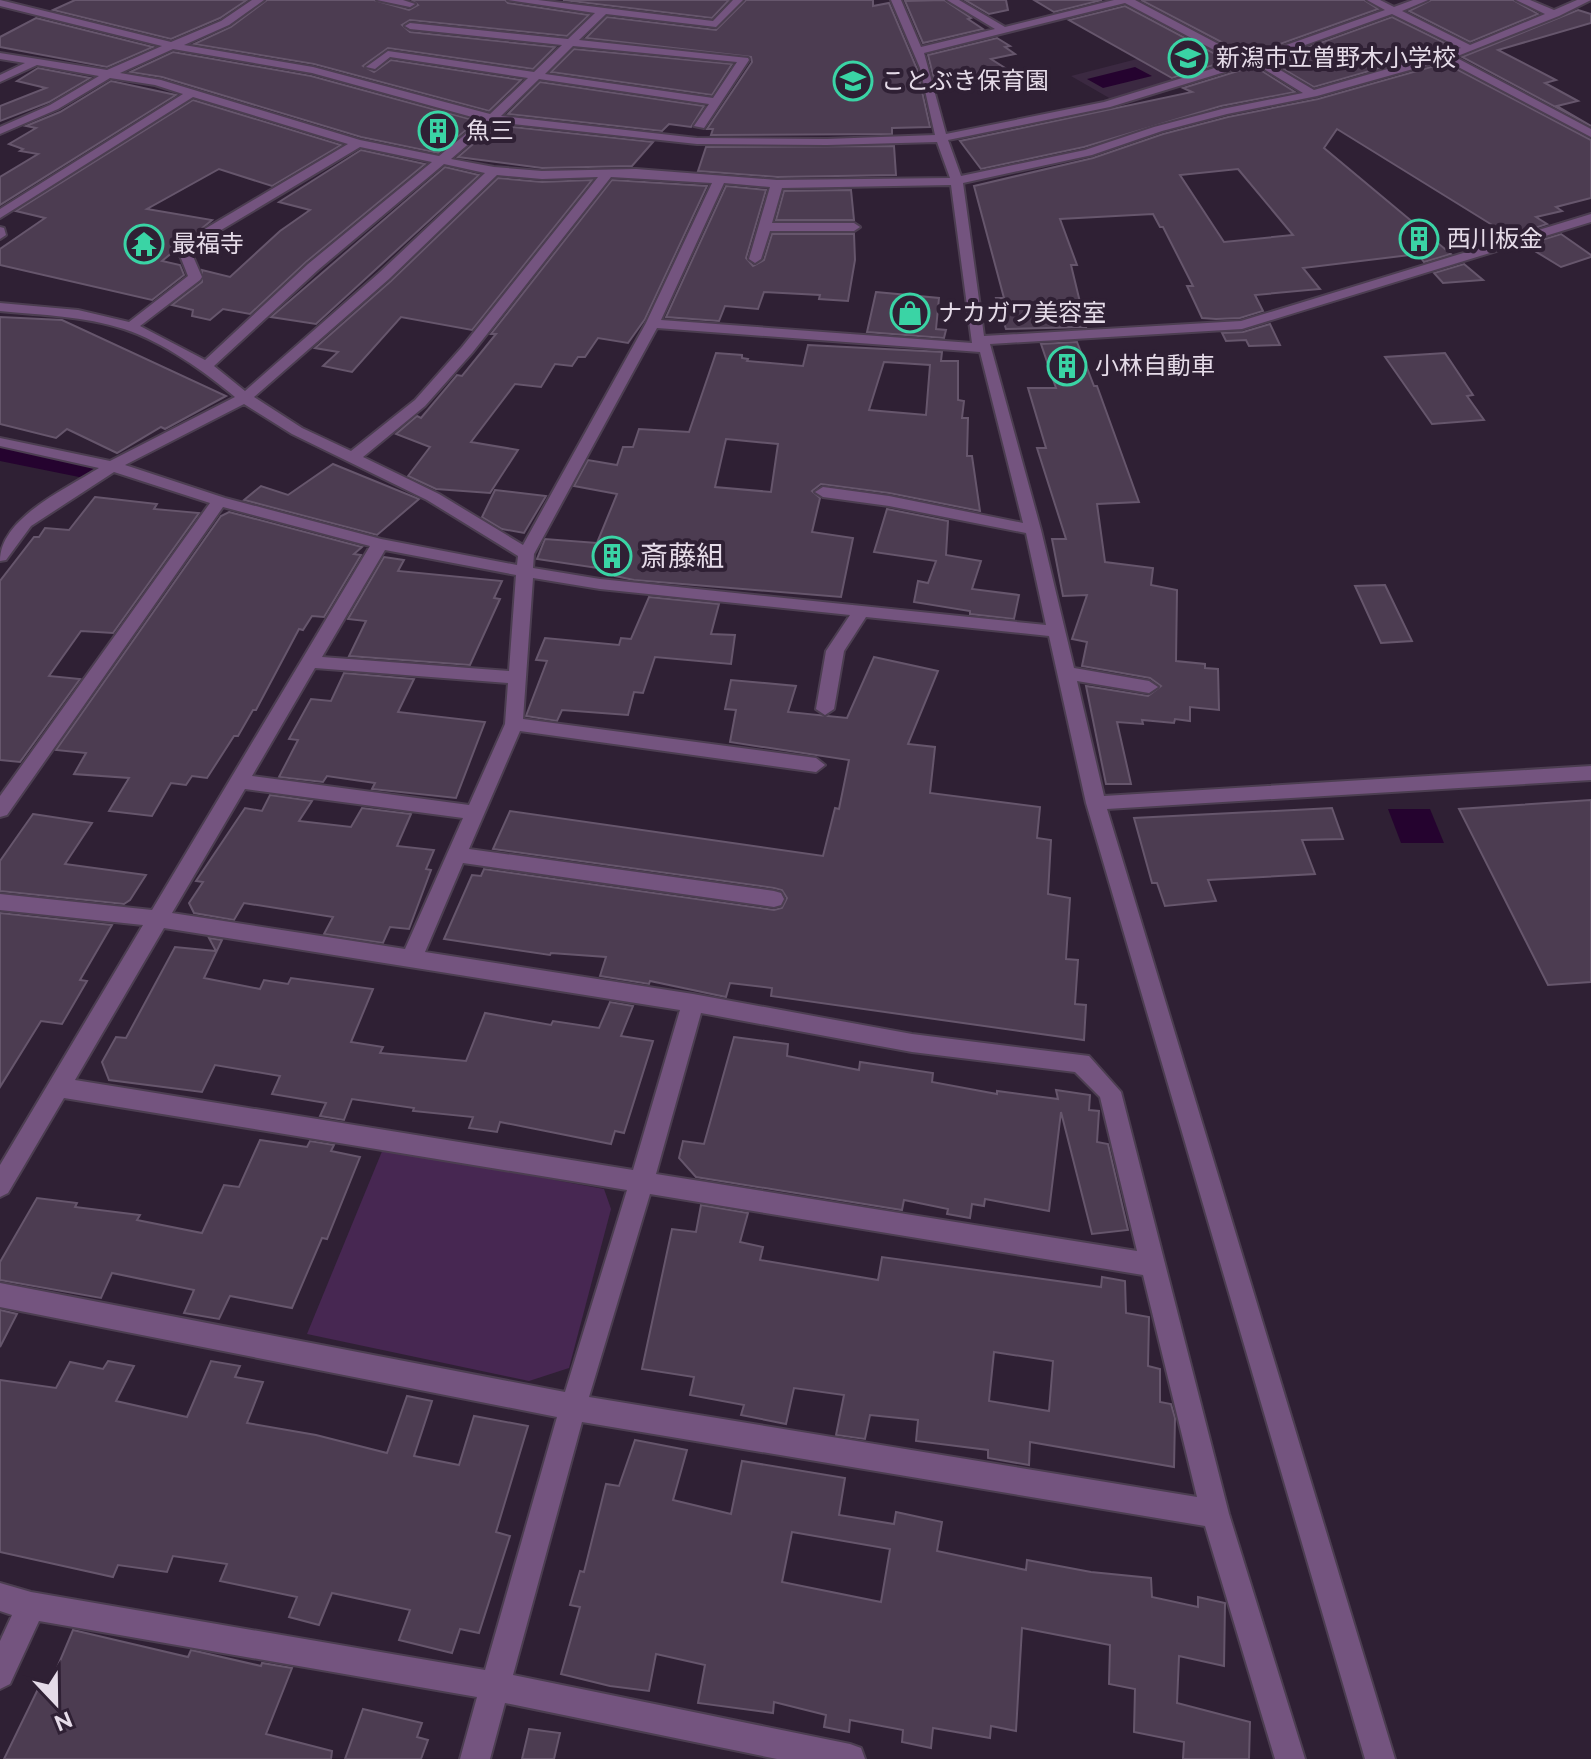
<svg xmlns="http://www.w3.org/2000/svg" width="1591" height="1759" font-family="Raleway,'Noto Sans JP',sans-serif">
	<style>
		.built { fill: #3b2941 }
		.green { fill: #472752 }
		.water { fill: #25032f }
		.lines { fill: none; stroke-linecap: round; stroke-linejoin: round }
		.canal { fill: #25032f; fill-rule: evenodd }
		.building { fill: #4c3c51; stroke: #66566c; stroke-width: 2; fill-rule: evenodd }
		.minor-casing { stroke: #4c3e51; stroke-width: 4 }
		.minor { fill: #74547f; fill-rule: evenodd }
		.labels { text-anchor: middle; stroke-width: 8; stroke-linejoin: round; paint-order: stroke }
		.far-poi-label { font-size: 24px; fill: #e5dbe8; stroke: #2f2034; text-anchor: start }
		.poi-label { font-size: 28px; fill: #e5dbe8; stroke: #2f2034; text-anchor: start }
	</style>
	<rect width="100%" height="100%" fill="#2f2034"/>
	<polygon class="built" points="1132,0 1364,0 1386,10 1111,99 1071,76 1207,41"/>
	<polygon class="green" points="383,1149 604,1189 611,1209 569,1368 529,1381 307,1334"/>
	<g class="water">
		<polygon points="1135,67 1152,76 1103,88 1087,79"/>
		<polygon points="1388,809 1430,809 1444,843 1401,843"/>
	</g>
	<g class="lines">
		<polygon class="canal" points="0,447 93,466 96,471 93,476 84,478 0,461"/>
	</g>
	<g class="building">
		<polygon points="75,0 247,0 220,18 171,39 53,10"/>
		<polygon points="267,0 374,0 409,10 418,5 412,0 505,0 508,3 589,15 567,36 410,20 402,25 410,32 555,47 533,69 388,48 363,66 374,72 391,60 521,80 489,111 314,64 194,44 231,27"/>
		<polygon points="563,0 729,0 712,18"/>
		<polygon points="746,0 873,0 873,6 889,3 917,69 930,127 892,128 892,134 711,135 713,129 707,129 752,62 751,57 586,38 607,17 716,30"/>
		<polygon points="944,0 971,18 968,19 983,29 923,43 905,1"/>
		<polygon points="965,0 1006,0 1008,10 989,14"/>
		<polygon points="1034,0 1102,0 1054,12"/>
		<polygon points="1141,0 1364,0 1378,9 1255,53 1227,45"/>
		<polygon points="1431,0 1513,0 1538,14 1470,42 1409,11"/>
		<polygon points="1125,6 1217,55 1233,59 1172,78 1069,20"/>
		<polygon points="1578,10 1591,14 1591,23 1498,50 1556,80 1545,83 1578,101 1557,106 1591,126 1462,57"/>
		<polygon points="1392,17 1453,47 1314,87 1270,61"/>
		<polygon points="36,18 153,47 107,67 0,47 0,37"/>
		<polygon points="997,38 1010,46 1005,47 1015,54 991,59 1005,68 999,69 1007,75 937,91 928,55"/>
		<polygon points="574,49 732,64 712,95 551,72"/>
		<polygon points="173,52 311,76 477,121 438,153 361,137 162,77 130,72"/>
		<path d="M1445,63L1591,140V198L1556,207L1562,211L1536,217L1547,224L1510,236L1337,129L1324,148L1451,254L1424,262L1418,254L1303,268L1320,289L1255,295L1263,311L1240,318L1216,319L1202,318L1187,286H1193L1163,227H1160L1153,214L1060,219L1077,265H1071L1086,327L1006,329L996,298H1004L974,186L1093,158L1163,134L1228,117L1318,99ZM1238,169L1293,235L1224,242L1180,175Z"/>
		<polygon points="1254,66 1295,92 1221,106 1084,147 981,169 960,141 1192,92 1183,88"/>
		<polygon points="38,68 90,78 49,102 0,121 0,106 46,88 17,81"/>
		<polygon points="111,81 176,95 0,205 0,177 38,154 20,151 23,149 9,144 36,128 26,126 60,112"/>
		<polygon points="540,82 704,106 691,127 669,124 662,131 508,114"/>
		<polygon points="193,100 341,145 272,186 219,169 147,209 212,220 162,261 180,265 184,275 152,300 0,265 0,249 45,218 16,211"/>
		<polygon points="495,125 653,142 632,166 542,168 458,157"/>
		<polygon points="894,146 896,175 777,177 698,171 706,147"/>
		<polygon points="361,150 425,164 306,262 250,314 223,309 210,320 192,316 193,310 172,305 202,282 202,270 230,277 280,231 310,210 279,202"/>
		<polygon points="445,167 479,175 316,324 271,317"/>
		<polygon points="498,178 542,182 592,180 472,330 401,317 352,372 323,366 338,352 315,348 391,281"/>
		<polygon points="612,180 707,186 645,319 628,343 598,338 585,357 578,357 572,366 555,364 541,387 515,384 471,442 518,450 490,493 436,489 408,476 430,447 396,434 417,416 421,418 457,375 462,376 496,334 491,334"/>
		<polygon points="726,186 766,190 746,258 753,266 764,260 772,234 854,234 855,260 848,301 819,299 820,295 764,292 758,309 725,306 719,321 666,317"/>
		<polygon points="851,190 854,220 776,220 784,191"/>
		<polygon points="1561,234 1591,255 1591,257 1561,267 1525,245"/>
		<polygon points="1464,264 1483,280 1443,283 1434,273"/>
		<polygon points="876,292 939,298 936,329 946,330 944,338 867,332"/>
		<polygon points="0,317 62,320 226,396 165,429 161,427 117,453 67,429 56,438 0,424"/>
		<polygon points="1270,324 1280,345 1249,346 1246,340 1226,341 1222,333 1243,332"/>
		<polygon points="1077,342 1094,386 1097,386 1139,502 1097,504 1105,562 1153,568 1151,585 1177,590 1176,661 1205,664 1205,668 1218,669 1219,710 1190,707 1190,721 1175,719 1174,723 1142,720 1143,724 1117,722 1131,784 1106,784 1086,686 1148,696 1161,686 1150,678 1082,666 1087,642 1072,639 1087,595 1063,596 1052,539 1066,539 1037,448 1046,448 1028,388 1056,388 1041,344"/>
		<path d="M808,345L942,352L941,361H958V400L964,401L962,418H968L967,456H972L980,511L889,493L821,484L812,491L820,498L812,532L853,538L841,597L634,580L615,576L618,571L537,559L545,539L597,543L617,494L574,486L588,460L617,465L623,447H633L639,429L689,432L716,353L742,355V358L748,359L747,361L803,366ZM884,362L930,365L926,415L869,410ZM726,439L778,444L771,492L715,487Z"/>
		<polygon points="1445,353 1473,395 1467,396 1484,420 1432,424 1385,357"/>
		<polygon points="333,464 419,499 377,535 244,500 261,486 288,495"/>
		<polygon points="495,490 546,496 524,533 502,529 482,517"/>
		<polygon points="95,497 157,504 154,509 199,513 113,633 81,631 49,676 80,679 20,762 0,760 0,581 34,537 39,537 45,528 69,530"/>
		<polygon points="887,509 948,521 946,555 981,561 972,589 1019,595 1014,619 970,614 970,611 914,602 918,581 928,583 936,561 874,552"/>
		<polygon points="229,512 362,547 354,554 361,555 324,617 312,616 303,630 299,629 256,710 253,710 238,736 234,736 207,778 192,776 186,785 171,783 152,816 109,811 129,778 74,774 86,753 56,750 221,516"/>
		<polygon points="384,557 404,560 398,571 502,581 494,598 500,599 470,665 349,656 366,621 348,619"/>
		<polygon points="1385,585 1412,641 1381,643 1355,586"/>
		<polygon points="649,597 719,604 711,634 735,635 731,664 655,657 643,693 634,692 628,715 562,710 557,721 526,716 547,661 536,660 545,638 619,645 621,638 631,639"/>
		<polygon points="874,657 938,671 908,744 935,747 930,793 1040,807 1037,838 1051,840 1048,894 1070,898 1066,959 1078,960 1075,1004 1086,1005 1084,1040 771,996 772,988 730,983 726,997 650,981 649,984 600,976 606,957 551,953 550,955 444,939 472,875 481,876 484,869 774,910 782,908 787,898 782,890 774,888 493,849 510,811 823,856 835,808 839,809 849,760 730,742 736,710 725,709 731,680 796,686 788,712 847,718"/>
		<polygon points="344,673 414,679 398,712 485,722 456,798 372,789 375,783 327,776 323,782 279,777 298,740 289,739 311,699 331,701"/>
		<polygon points="270,795 312,801 299,821 351,827 362,808 411,814 397,846 434,850 426,869 431,870 409,929 390,927 383,943 324,934 333,917 244,903 234,920 194,913 189,903 203,882 196,881 245,808 262,811"/>
		<polygon points="1591,800 1591,982 1548,985 1459,809"/>
		<polygon points="1332,808 1343,839 1302,840 1315,874 1208,880 1216,901 1165,906 1157,883 1152,883 1134,818"/>
		<polygon points="33,814 92,823 65,864 146,875 130,900 124,904 0,891 0,861"/>
		<polygon points="0,913 112,925 80,980 87,981 62,1024 41,1021 0,1087"/>
		<polygon points="209,938 222,940 204,978 260,989 264,980 288,984 291,978 373,989 351,1042 383,1047 380,1053 466,1061 485,1013 551,1025 553,1021 599,1028 610,1002 633,1006 621,1036 653,1041 624,1133 615,1131 611,1144 500,1122 497,1132 469,1128 473,1117 413,1111 414,1108 352,1099 344,1120 320,1116 326,1103 272,1094 280,1076 215,1065 202,1092 109,1080 102,1062 116,1037 126,1038 175,947 216,951"/>
		<polygon points="734,1037 788,1044 787,1056 859,1070 860,1062 933,1073 932,1082 997,1094 997,1091 1058,1099 1056,1090 1090,1095 1089,1110 1099,1111 1097,1142 1108,1144 1128,1230 1092,1234 1061,1112 1049,1211 985,1199 984,1206 972,1204 970,1218 947,1214 948,1209 904,1200 902,1210 696,1177 679,1158 683,1141 704,1144"/>
		<polygon points="260,1140 307,1147 310,1141 334,1145 331,1151 360,1157 327,1239 322,1238 292,1308 230,1296 219,1319 184,1313 194,1290 112,1273 101,1298 0,1280 0,1262 37,1198 77,1203 75,1207 140,1215 137,1220 202,1233 224,1185 239,1187"/>
		<path d="M701,1205L748,1213L740,1242L763,1247L760,1260L878,1280L882,1257L1101,1287L1102,1277L1125,1281L1126,1313L1149,1317L1148,1366L1160,1369V1402L1171,1404L1175,1418L1174,1467L1030,1442L1029,1465L988,1458V1450L916,1441L918,1420L870,1415L865,1439L836,1435L844,1395L794,1388L786,1424L741,1415L744,1405L690,1395L694,1377L642,1369L672,1229L696,1232ZM994,1352L1053,1361L1049,1411L989,1401Z"/>
		<polygon points="0,1310 17,1314 0,1347"/>
		<polygon points="108,1361 134,1366 116,1401 187,1417 211,1361 240,1366 235,1377 263,1382 247,1423 316,1435 387,1453 407,1396 432,1401 414,1456 459,1465 474,1416 528,1426 496,1532 510,1536 479,1633 460,1629 452,1653 399,1640 410,1610 332,1593 319,1625 289,1617 297,1597 220,1581 227,1564 173,1556 167,1572 118,1565 113,1577 0,1552 0,1380 56,1388 70,1362 103,1369"/>
		<path d="M635,1440L687,1450L673,1500L731,1514L742,1461L845,1478L839,1515L894,1524L896,1512L942,1522L937,1551L1026,1570L1027,1560L1091,1572L1151,1578L1152,1597L1198,1607V1597L1225,1603L1224,1666L1179,1656L1177,1703L1250,1722L1249,1759H1183L1184,1742L1134,1732L1135,1689L1109,1684L1110,1645L1022,1628L1016,1731L991,1726L990,1738L933,1728L931,1748L902,1742L903,1730L850,1720L849,1732L824,1727L826,1715L774,1702L773,1713L698,1703L705,1665L656,1654L649,1691L610,1686L561,1674L580,1607L570,1605L580,1571L584,1572L606,1484L619,1486ZM792,1532L890,1549L881,1602L782,1582Z"/>
		<polygon points="73,1630 188,1657 191,1650 261,1666 262,1663 292,1668 266,1734 332,1751 331,1759 4,1759 40,1685 49,1687"/>
		<polygon points="363,1709 422,1723 417,1737 428,1740 421,1759 345,1759"/>
		<polygon points="529,1729 560,1733 554,1759 522,1759"/>
	</g>
	<g class="lines">
		<g class="minor-casing">
			<g id="minor">
				<path d="M0,0L171,42L221,21L252,0H264L229,25L184,45L313,67L490,114L528,78L390,57L375,69L366,67L388,51L534,72L562,45L410,29L405,26L410,23L568,39L595,13L508,0H538L713,21L733,0H743L716,27L606,14L579,40L748,58L749,60L704,128L694,126L709,104L539,79L501,116L697,138L827,139L935,135L920,68L891,0H901L921,47L995,29L947,0H959L1005,27L1114,0H1135L1226,48L1255,56L1385,10L1367,0H1380L1394,7L1413,0H1428L1402,11L1470,45L1545,14L1516,0H1530L1554,10L1577,0H1591L1559,16L1455,57L1591,129V137L1445,60L1317,96L1227,114L1162,131L1092,155L963,183L984,336L1241,321L1591,214V222L1242,329L990,344L1041,530L1074,668L1149,681L1158,687L1149,693L1077,681L1104,796L1591,766V780L1107,809L1395,1759H1365L1086,803L1049,636L866,617L844,651L834,709L825,715L816,709L826,651L850,615L600,589L533,578L523,719L816,758L825,765L816,772L520,731L469,849L774,891L781,893L784,899L781,905L774,907L463,863L425,952L693,994L912,1034L1089,1056L1121,1092L1229,1514L1305,1759H1275L1205,1526L582,1422L513,1675L850,1744L861,1748L865,1759H777L505,1703L490,1759H460L477,1697L39,1621L10,1684L0,1689V1641L12,1615L0,1611V1583L31,1592L485,1670L557,1417L0,1307V1283L565,1392L627,1190L64,1098L8,1193L0,1197V1165L143,925L0,910V894L152,910L370,546L223,507L7,815L0,817V796L210,503L114,472L31,526L6,560L0,561C0,518 66,489 99,468L0,446V438L110,461L235,397C204,371 163,342 124,329C84,316 42,315 0,311V303L78,310L129,322L188,276L179,253L198,233L348,144L193,97L0,218V209L183,94L155,85L110,78L58,109L0,134V127L50,105L99,76L37,65L0,82V75L25,63L0,59V53L107,70L162,46L0,6ZM1125,3L1218,52L1244,59L1104,102L946,134L924,53ZM1392,14L1461,48L1314,90L1263,60ZM573,46L737,62L713,98L545,74ZM173,49L312,73L483,120L439,156L360,140L161,80L120,73ZM1254,63L1303,93L1222,109L1154,127L1085,150L961,176L948,140L1110,107ZM494,122L697,144L827,145L937,142L950,178L777,180L636,169L542,171L494,167L451,159ZM360,147L432,162L308,264L205,360L140,326L200,280L202,277L192,254L206,239ZM444,164L485,173L379,273L245,391L214,366L318,270ZM497,175L542,179L598,177L462,347L415,400L351,451L302,428L254,397L389,279ZM611,177L712,183L646,323L523,545L439,494L363,457L425,406L472,353ZM724,183L770,187L749,259L755,263L761,259L770,231H854L860,227L854,223H772L782,188L951,185L972,343L661,320ZM657,328L980,352L1023,523L889,496L823,487L815,492L823,497L889,506L1026,533L1046,625L600,579L533,568L534,554ZM244,404L292,434L427,500L518,556L517,565L381,539L225,498L125,465ZM385,550L516,575L509,671L322,657ZM315,668L508,683L505,724L469,805L252,776ZM245,789L463,818L405,949L172,913ZM164,928L680,1010L633,1170L75,1080ZM701,1013L912,1052L1075,1072L1100,1097L1137,1251L656,1174ZM650,1194L1143,1275L1197,1497L589,1397Z"/>
				<polygon points="377,0 403,0 415,4 410,7"/>
				<polygon points="0,227 4,228 6,235 0,239"/>
			</g>
		</g>
		<use href="#minor" class="minor"/>
	</g>
	<defs>
		<g id="school-ring" transform="scale(2)"><circle r="9.5" fill="#2f2034" stroke="#3ad4a5" stroke-width="1.5"/><path d="M0-5L7-2L0 1L-7-2ZM-4 1L0 2.5L4 1V4Q0 6-4 4Z" fill="#3ad4a5"/></g>
		<g id="building-ring" transform="scale(2)"><circle r="9.5" fill="#2f2034" stroke="#3ad4a5" stroke-width="1.5"/><path d="M-4-6H4V6H1V3H-1V6H-4ZM-2.5-4.3h1.7v1.8h-1.7ZM.8-4.3h1.7v1.8H.8ZM-2.5-1h1.7V.8h-1.7ZM.8-1h1.7V.8H.8Z" fill="#3ad4a5"/></g>
		<g id="temple-ring" transform="scale(2)"><circle r="9.5" fill="#2f2034" stroke="#3ad4a5" stroke-width="1.5"/><path d="M0-6L5-2H3V0L6.5 2.5H4V6H1.5V3h-3V6H-4V2.5H-6.5L-3 0V-2H-5Z" fill="#3ad4a5"/></g>
		<g id="shop-ring" transform="scale(2)"><circle r="9.5" fill="#2f2034" stroke="#3ad4a5" stroke-width="1.5"/><path d="M-5-2.5h2.3a2.7 3.5 0 0 1 5.4 0H5L5.5 6h-11ZM-1.5-2.5h3a1.5 2.3 0 0 0-3 0Z" fill="#3ad4a5"/></g>
	</defs>
	<g fill-rule="evenodd">
		<use href="#school-ring" x="1188" y="58"/>
		<use href="#school-ring" x="853" y="81"/>
		<use href="#building-ring" x="438" y="131"/>
		<use href="#building-ring" x="1419" y="239"/>
		<use href="#temple-ring" x="144" y="244"/>
		<use href="#shop-ring" x="910" y="313"/>
		<use href="#building-ring" x="1067" y="366"/>
		<use href="#building-ring" x="612" y="556"/>
	</g>
	<g class="labels">
		<g class="far-poi-label">
			<text x="1216" y="66">新潟市立曽野木小学校</text>
			<text x="881" y="89">ことぶき保育園</text>
			<text x="466" y="139">魚三</text>
			<text x="1447" y="247">西川板金</text>
			<text x="172" y="252">最福寺</text>
			<text x="938" y="321">ナカガワ美容室</text>
			<text x="1095" y="374">小林自動車</text>
		</g>
		<g class="poi-label">
			<text x="640" y="566">斎藤組</text>
		</g>
	</g>
	<g transform="translate(56 1703) rotate(158)" stroke="#2f2034" stroke-width="6" paint-order="stroke">
	<path d="M0-6L14 30L0 20L-14 30Z" fill="#e5dbe8"/>
	<text y="-12" font-size="22" font-weight="bold" text-anchor="middle" fill="#e5dbe8">N</text>
	</g>
</svg>
